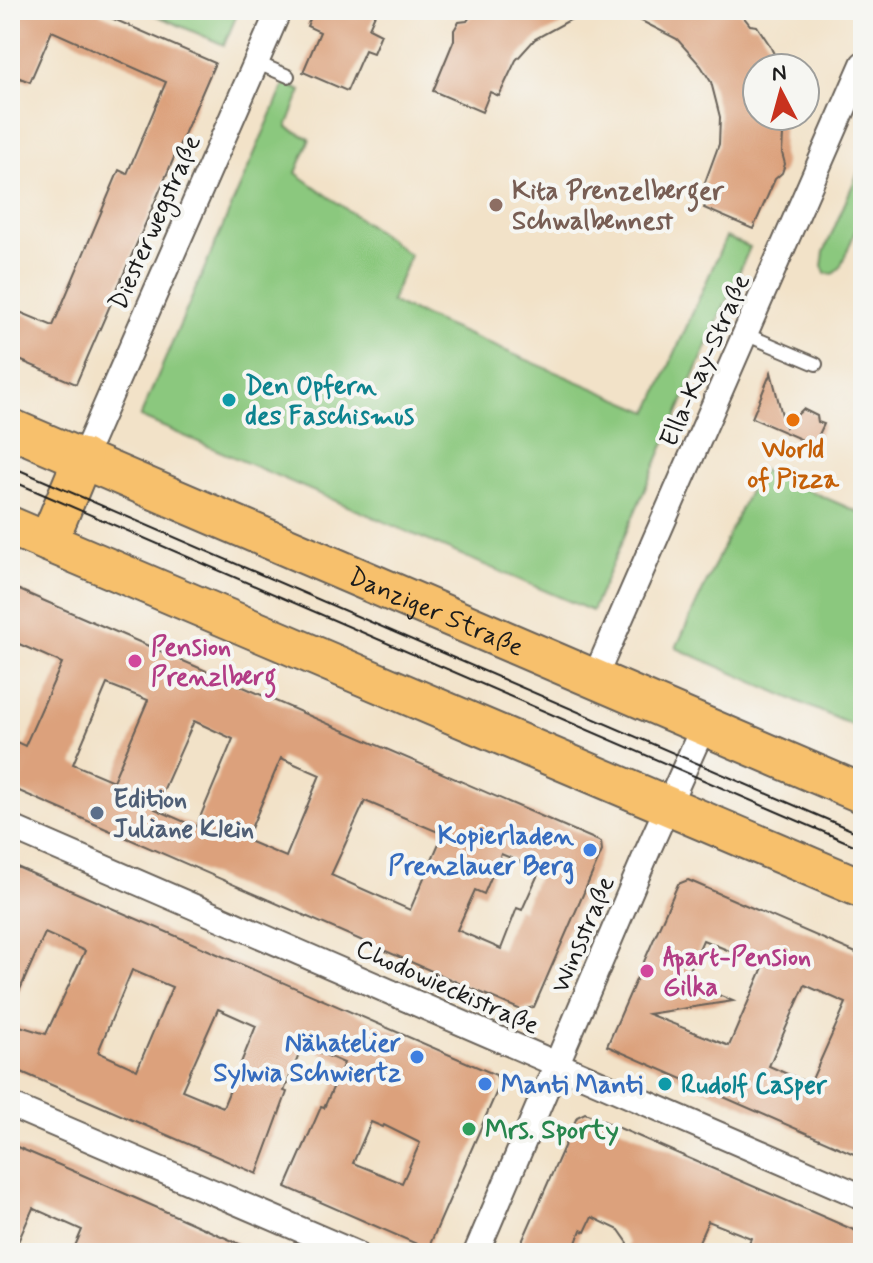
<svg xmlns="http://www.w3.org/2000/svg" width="873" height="1263" font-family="Mynerve,sans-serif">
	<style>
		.green { fill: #8bc87e; stroke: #54724d; stroke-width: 2 }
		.building { fill: #dca17b; fill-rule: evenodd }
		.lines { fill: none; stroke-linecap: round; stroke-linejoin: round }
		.service-casing { stroke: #676158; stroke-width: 16 }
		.minor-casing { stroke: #676158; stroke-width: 28 }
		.primary-casing { stroke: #676158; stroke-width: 42 }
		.service { stroke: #fff; stroke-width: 12 }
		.minor { stroke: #fff; stroke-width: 24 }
		.primary { stroke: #f7c06c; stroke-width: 38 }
		.tram { stroke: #1c1c1c; stroke-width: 2 }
		.education-dot { fill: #8d6e63; stroke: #f6f6f2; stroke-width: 3 }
		.culture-dot { fill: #0f9aa8; stroke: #f6f6f2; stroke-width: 3 }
		.food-dot { fill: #e8710a; stroke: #f6f6f2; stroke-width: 3 }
		.hotel-dot { fill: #d1479c; stroke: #f6f6f2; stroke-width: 3 }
		.service-dot { fill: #5c6f8a; stroke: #f6f6f2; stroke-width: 3 }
		.shop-dot { fill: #3f7fe0; stroke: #f6f6f2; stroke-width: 3 }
		.leisure-dot { fill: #2e9e5b; stroke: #f6f6f2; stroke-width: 3 }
		.labels { text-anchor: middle; stroke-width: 8; stroke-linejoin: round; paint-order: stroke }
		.education-label { font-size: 26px; font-weight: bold; fill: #785e54; stroke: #f6f6f2; text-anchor: start }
		.street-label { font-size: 26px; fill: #1c1c1c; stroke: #f6f6f2 }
		.culture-label { font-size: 26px; font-weight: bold; fill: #0d838f; stroke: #f6f6f2; text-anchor: start }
		.food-label { font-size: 26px; font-weight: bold; fill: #c56008; stroke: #f6f6f2 }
		.hotel-label { font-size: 26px; font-weight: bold; fill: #b23c85; stroke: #f6f6f2; text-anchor: start }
		.service-label { font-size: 26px; font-weight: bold; fill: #4e5e75; stroke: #f6f6f2; text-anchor: start }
		.shop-label { font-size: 26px; font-weight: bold; fill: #366cbe; stroke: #f6f6f2; text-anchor: end }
		.leisure-label { font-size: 26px; font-weight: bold; fill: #27864d; stroke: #f6f6f2; text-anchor: start }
	</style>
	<rect width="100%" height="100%" fill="#f6f6f2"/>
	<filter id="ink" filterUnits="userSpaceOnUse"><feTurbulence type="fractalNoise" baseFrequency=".0125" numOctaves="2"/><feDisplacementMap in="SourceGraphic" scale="16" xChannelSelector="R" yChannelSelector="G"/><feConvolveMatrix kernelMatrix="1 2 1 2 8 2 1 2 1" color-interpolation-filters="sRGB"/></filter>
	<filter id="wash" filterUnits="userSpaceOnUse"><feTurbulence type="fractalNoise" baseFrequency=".006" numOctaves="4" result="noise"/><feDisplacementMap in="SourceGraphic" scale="32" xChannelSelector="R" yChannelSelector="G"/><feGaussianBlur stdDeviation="1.8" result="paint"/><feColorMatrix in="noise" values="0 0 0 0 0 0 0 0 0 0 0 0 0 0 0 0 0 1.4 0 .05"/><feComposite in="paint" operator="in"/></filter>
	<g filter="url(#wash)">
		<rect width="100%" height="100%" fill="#f2e2c8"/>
		<g class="green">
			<polygon points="144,10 239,10 224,45"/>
			<polygon points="285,83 301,91 287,127 310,139 296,173 410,255 391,302 649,412 726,237 750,247 592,611 140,417"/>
			<polygon points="862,163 863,213 840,268 833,274 825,273 822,266 824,252"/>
			<polygon points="759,469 863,514 863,730 676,648"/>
		</g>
		<g id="blocks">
			<g class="building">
				<polygon points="10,10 93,10 215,63 76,384 10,356 10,308 53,326 119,170 127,174 166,82 52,31 30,82 10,74"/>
				<polygon points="314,10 377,10 369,28 381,34 373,53 365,50 347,91 303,72 320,32 307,26"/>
				<polygon points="475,10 588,10 535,39 516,60 499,96 490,92 482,112 433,91 454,40 454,30 459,22 467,21"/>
				<polygon points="620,10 738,10 750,25 757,26 769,44 781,68 757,68 757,116 784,116 782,153 785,164 782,173 775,179 753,229 704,208 712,189 704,185 719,144 720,117 711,82 701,66 677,39"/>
				<polygon points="771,372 785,427 803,409 817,416 818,422 824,424 814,445 752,418"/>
				<path d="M10,586L601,842L602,851L534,1007L521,1010L10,787V739L25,746L62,663L10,640ZM107,684L148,700L113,781L73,764ZM194,721L233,739L196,827L155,809ZM281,758L320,775L286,857L246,840ZM365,801L443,834L410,910L331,875ZM501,854L540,870L522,910L517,908L501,949L457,930L475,890L484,894Z"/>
				<path d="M10,864L496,1075L500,1084L428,1249L286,1187L321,1107L324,1108L344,1063L303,1045L284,1091L287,1092L257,1174L10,1067V1023L46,1034L85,951L45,933L10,1012ZM132,970L172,987L137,1070L98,1052ZM218,1009L256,1026L223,1107L182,1090ZM371,1122L383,1127L384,1125L420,1143L402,1183L353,1163Z"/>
				<path d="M688,880L863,956V1158L607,1046L678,884ZM703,940L764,965L729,1046L648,1014L733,1001L685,981ZM805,985L846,1003L810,1084L769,1066Z"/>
				<polygon points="585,1113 863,1234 863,1253 745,1253 751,1238 708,1221 694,1253 624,1253 628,1243 619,1230 592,1217 585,1232 581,1230 572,1253 517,1253 577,1117"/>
				<polygon points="10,1144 78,1173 260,1253 72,1253 82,1230 33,1208 13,1253 10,1253"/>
			</g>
		</g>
	</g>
	<g filter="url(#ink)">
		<use href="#blocks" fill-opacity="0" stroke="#676158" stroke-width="2"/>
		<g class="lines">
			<g class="service-casing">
				<g id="service">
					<polyline points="255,62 288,76"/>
					<polyline points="745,334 816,364"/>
				</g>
			</g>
			<g class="minor-casing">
				<g id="minor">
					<polyline points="83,458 279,10"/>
					<polyline points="595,677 863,64"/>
					<polyline points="10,827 863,1197"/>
					<polyline points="10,1105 355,1253"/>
					<polyline points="476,1253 648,850 704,725"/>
				</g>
			</g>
			<g class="primary-casing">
				<g id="primary">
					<path id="s1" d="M10,428L863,794"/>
					<polyline points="10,526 863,889"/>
					<polyline points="48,542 83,458"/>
				</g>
			</g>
			<use href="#service" class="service"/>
			<use href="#minor" class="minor"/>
			<use href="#primary" class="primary"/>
			<g class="tram">
				<polyline points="10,466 863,835"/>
				<polyline points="10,480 863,849"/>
			</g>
		</g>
	</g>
	<circle class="education-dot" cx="496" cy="205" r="8"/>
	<g class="culture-dot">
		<circle cx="229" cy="400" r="8"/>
		<circle cx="665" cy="1084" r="8"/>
	</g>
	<circle class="food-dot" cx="793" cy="420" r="8"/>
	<g class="hotel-dot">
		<circle cx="135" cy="661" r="8"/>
		<circle cx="647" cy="971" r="8"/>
	</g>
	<circle class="service-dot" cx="97" cy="813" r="8"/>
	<g class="shop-dot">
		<circle cx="590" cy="850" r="8"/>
		<circle cx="417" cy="1057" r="8"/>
		<circle cx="485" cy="1084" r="8"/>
	</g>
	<circle class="leisure-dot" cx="469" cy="1129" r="8"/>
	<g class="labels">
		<g class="education-label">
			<text x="512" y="199">Kita Prenzelberger<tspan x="512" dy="30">Schwalbennest</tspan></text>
		</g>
		<g class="street-label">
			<text transform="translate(154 222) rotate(-66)" y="9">Diesterwegstraße</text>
			<text transform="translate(704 360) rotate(-66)" y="9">Ella-Kay-Straße</text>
			<text dy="9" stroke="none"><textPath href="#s1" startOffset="464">Danziger Straße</textPath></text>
			<text transform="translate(582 934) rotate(-67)" y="9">Winsstraße</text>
			<text transform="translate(448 986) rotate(24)" y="9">Chodowieckistraße</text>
		</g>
		<g class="culture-label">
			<text x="245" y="394">Den Opfern<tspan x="245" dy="30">des Faschismus</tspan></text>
			<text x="681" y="1093">Rudolf Casper</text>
		</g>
		<g class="food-label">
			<text x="793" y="457">World<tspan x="793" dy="30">of Pizza</tspan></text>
		</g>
		<g class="hotel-label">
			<text x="151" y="655">Pension<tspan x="151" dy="30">Prenzlberg</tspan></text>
			<text x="663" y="965">Apart-Pension<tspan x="663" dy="30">Gilka</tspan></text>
		</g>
		<g class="service-label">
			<text x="113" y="807">Edition<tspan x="113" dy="30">Juliane Klein</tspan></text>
		</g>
		<g class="shop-label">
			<text x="574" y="844">Kopierladen<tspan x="574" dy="30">Prenzlauer Berg</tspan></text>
			<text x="401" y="1051">Nähatelier<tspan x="401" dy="30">Sylwia Schwiertz</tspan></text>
			<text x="501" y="1093" text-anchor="start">Manti Manti</text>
		</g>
		<g class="leisure-label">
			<text x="485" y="1138">Mrs. Sporty</text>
		</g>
	</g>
	<rect width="873" height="1263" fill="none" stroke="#f6f6f2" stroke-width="40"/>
	<g transform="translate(781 92) rotate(354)"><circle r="38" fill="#f6f6f2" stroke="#9f9f9c" stroke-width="2"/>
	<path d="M0-6L14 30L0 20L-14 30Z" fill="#c8321e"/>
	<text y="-12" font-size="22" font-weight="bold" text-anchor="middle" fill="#1c1c1c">N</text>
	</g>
</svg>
